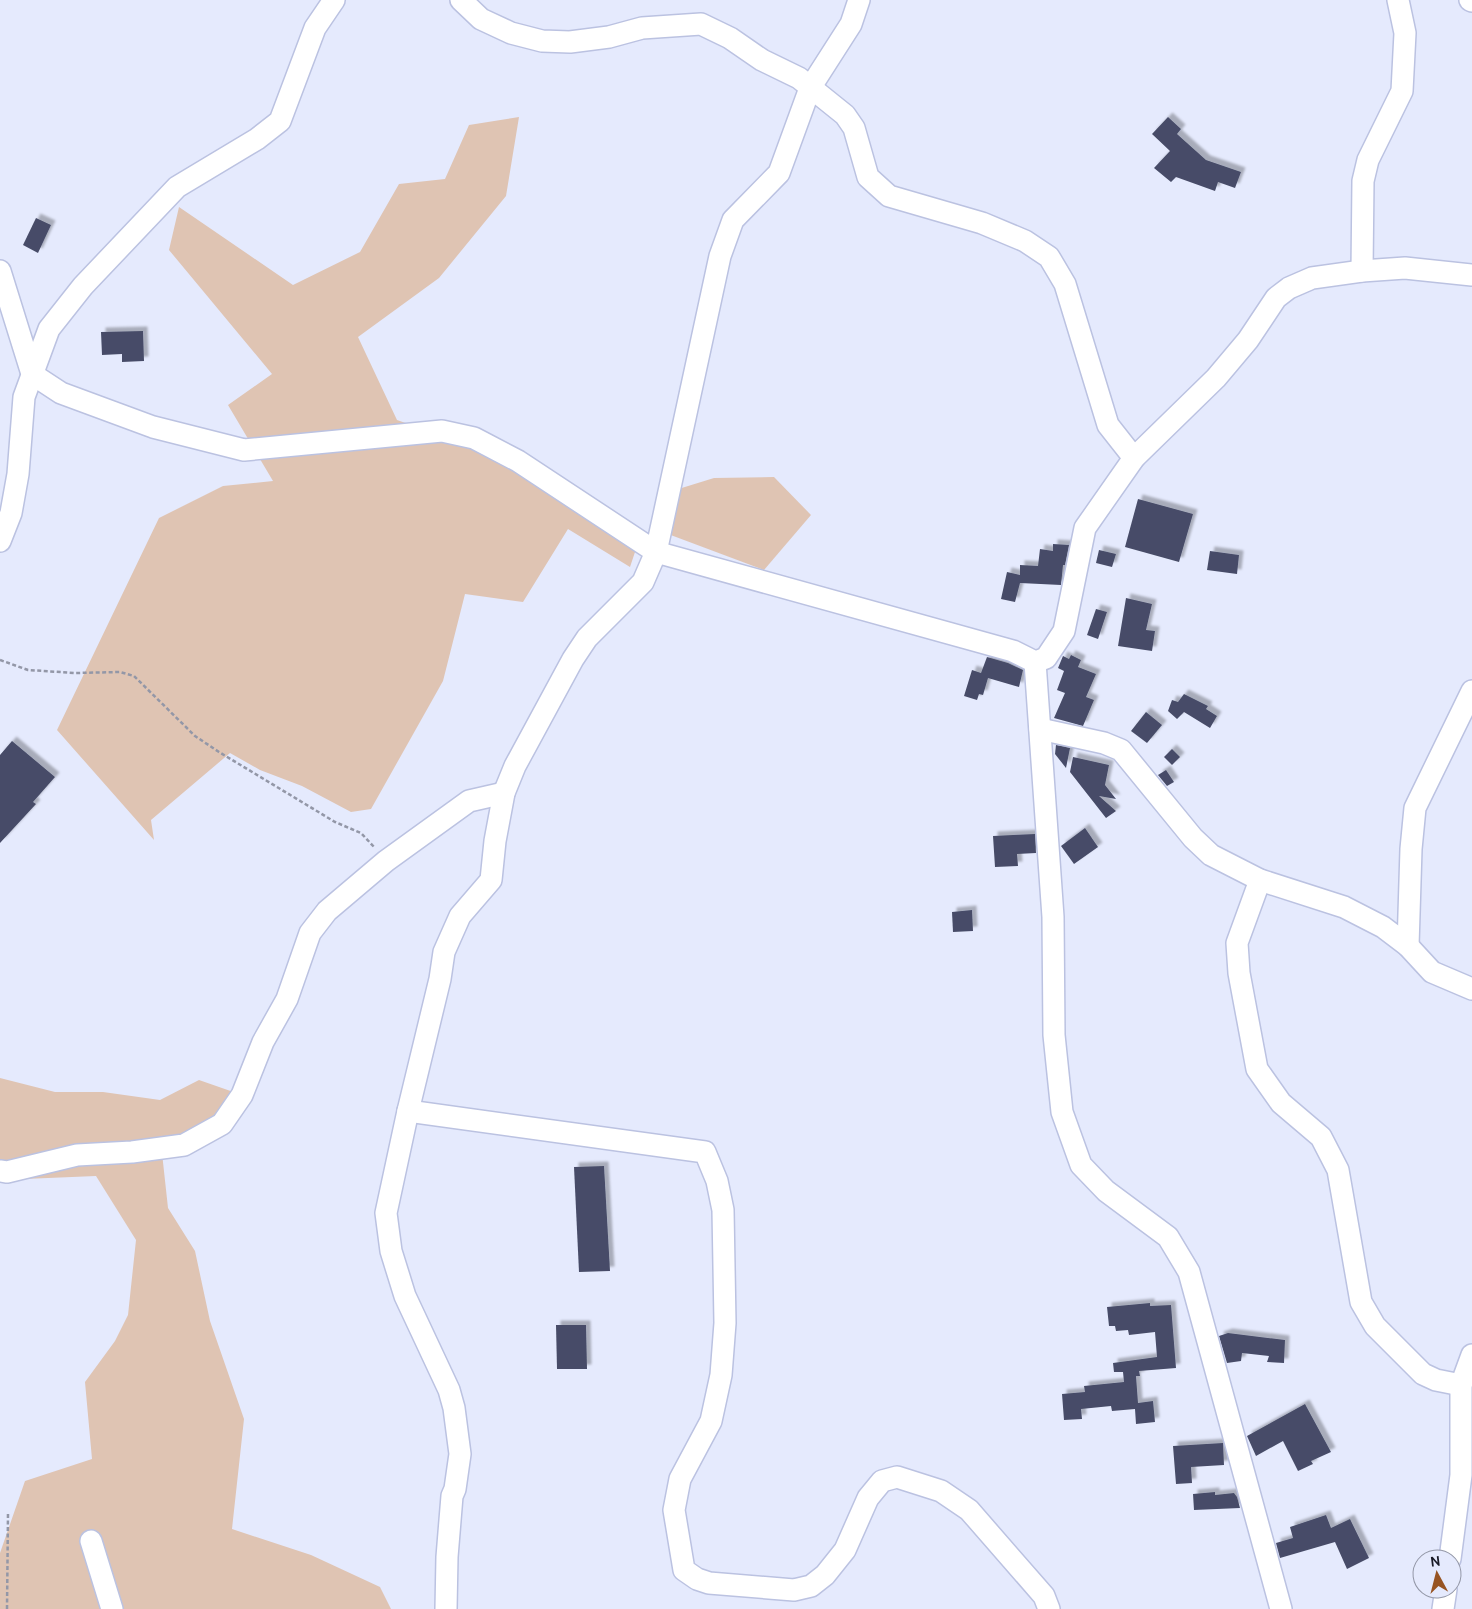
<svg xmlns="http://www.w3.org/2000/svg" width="1472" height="1609" font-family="Cabin,sans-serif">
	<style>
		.green { fill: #dfc4b3 }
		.building { fill: #474c67; filter: url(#shadow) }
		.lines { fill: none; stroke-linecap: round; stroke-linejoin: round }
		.minor-casing { stroke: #bbc2e1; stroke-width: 24 }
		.path { stroke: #9397a7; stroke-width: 2.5; stroke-dasharray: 4 2.5; stroke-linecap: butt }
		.minor { stroke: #fff; stroke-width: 21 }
	</style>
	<defs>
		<filter id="shadow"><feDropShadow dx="4.5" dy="-4.5" stdDeviation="1" flood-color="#0004"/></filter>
	</defs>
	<rect width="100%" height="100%" fill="#e5eafd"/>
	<g class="green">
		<polygon points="519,117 506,196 439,278 358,337 397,420 479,449 636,549 630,567 568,529 523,602 465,594 443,681 371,809 351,812 302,786 260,770 230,753 151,820 154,840 57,730 159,518 223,486 273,481 228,405 272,374 169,250 179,207 293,285 360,252 399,184 445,179 469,125"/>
		<polygon points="774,477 811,515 764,570 652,528 659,495 714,478"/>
		<polygon points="0,1078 55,1092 103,1092 160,1100 199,1080 242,1095 216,1117 162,1153 168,1208 195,1251 210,1321 244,1419 232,1529 311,1555 380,1587 391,1609 0,1609 0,1553 25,1481 92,1459 85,1382 115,1341 128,1315 136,1240 96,1176 0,1180"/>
	</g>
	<g class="building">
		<polygon points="1168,117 1181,129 1177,134 1206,160 1241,172 1235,188 1218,182 1215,191 1176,177 1171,182 1154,168 1170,151 1152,134"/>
		<polygon points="36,218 51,225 38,253 23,245"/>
		<polygon points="143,331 144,361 122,362 122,354 102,355 101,332"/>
		<polygon points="1138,499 1193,514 1179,562 1125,547"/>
		<polygon points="1053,544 1069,545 1065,565 1063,565 1061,585 1020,583 1015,602 1001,599 1007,572 1020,575 1020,565 1038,566 1040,549 1053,551"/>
		<polygon points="1099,550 1116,554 1112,567 1096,563"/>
		<polygon points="1210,551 1239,555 1237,574 1207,570"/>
		<polygon points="1126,598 1152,604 1146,630 1155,631 1152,651 1118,646"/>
		<polygon points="1096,609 1107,612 1098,639 1087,635"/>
		<polygon points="1071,655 1081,660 1078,667 1096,674 1086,697 1094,700 1083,726 1054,718 1065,693 1057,690 1064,671 1058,668 1063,656 1069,659"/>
		<polygon points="987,657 1008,663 1023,670 1019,687 988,678 983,695 979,694 977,700 964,696 972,670 981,673"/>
		<polygon points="1184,694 1208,706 1206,709 1217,716 1210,728 1184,712 1177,719 1168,711 1172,700 1178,702"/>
		<polygon points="1146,712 1162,725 1147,743 1131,731"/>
		<polygon points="12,741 55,777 33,802 36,804 0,843 0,755"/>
		<polygon points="1056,745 1070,748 1066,768 1055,754"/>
		<polygon points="1172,749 1180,757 1172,765 1164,757"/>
		<polygon points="1073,757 1109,765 1105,785 1116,799 1099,796 1116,811 1106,818 1070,772"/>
		<polygon points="1166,770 1174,782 1167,786 1158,775"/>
		<polygon points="1085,828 1098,847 1074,864 1061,846"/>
		<polygon points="1035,834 1036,853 1017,854 1018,866 995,867 993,836"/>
		<polygon points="972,910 973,931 953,932 952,912"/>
		<polygon points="604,1166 610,1271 579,1272 574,1167"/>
		<polygon points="1150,1303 1150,1306 1171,1305 1176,1368 1139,1371 1140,1376 1136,1376 1138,1403 1153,1401 1155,1422 1136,1424 1135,1409 1112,1411 1111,1406 1081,1409 1082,1419 1064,1420 1062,1394 1085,1392 1084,1386 1124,1382 1123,1372 1114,1372 1113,1363 1157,1357 1155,1332 1129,1335 1128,1330 1116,1331 1115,1326 1109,1326 1107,1307"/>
		<polygon points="556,1325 586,1325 587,1369 557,1369"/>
		<polygon points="1228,1333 1285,1340 1284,1363 1267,1362 1269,1356 1242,1353 1241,1361 1227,1363 1219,1336"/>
		<polygon points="1305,1404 1331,1452 1311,1461 1313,1464 1298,1471 1283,1441 1256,1456 1247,1436"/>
		<polygon points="1223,1443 1224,1465 1191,1467 1192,1483 1176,1484 1173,1446"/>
		<polygon points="1215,1492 1215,1495 1234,1493 1237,1497 1240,1508 1194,1510 1193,1494"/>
		<polygon points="1326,1515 1331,1528 1350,1519 1369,1558 1347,1569 1335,1542 1280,1558 1276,1543 1293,1538 1290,1527"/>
	</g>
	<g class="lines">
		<g class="minor-casing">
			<g id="minor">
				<polyline points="461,0 481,19 511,33 542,41 570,42 609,37 642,28 701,24 730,38 762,60 799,78 845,115 854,128 868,177 889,196 982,223 1025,241 1049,257 1065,284 1108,425 1134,458"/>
				<polyline points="1470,0 1472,1"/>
				<polyline points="0,271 32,374 61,393 153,427 244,450 442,431 474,438 518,461 656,552 1013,651 1035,662 1046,658 1064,631 1085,528 1134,458 1216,378 1248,340 1276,298 1289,288 1312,278 1362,271 1405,268 1472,275"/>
				<polyline points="1362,271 1363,181 1368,160 1402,91 1405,33 1398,0"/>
				<polyline points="0,541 11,513 18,474 24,397 49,329 83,286 177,187 257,139 280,121 315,28 334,0"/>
				<polyline points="1035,662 1053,917 1054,1035 1062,1112 1081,1165 1106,1191 1168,1237 1189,1272 1281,1609"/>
				<polyline points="1040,729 1104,743 1121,750 1193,838 1211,855 1260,880 1344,907 1383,927 1408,946 1432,972 1472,989"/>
				<polyline points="1260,880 1237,943 1239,973 1257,1069 1281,1103 1321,1137 1338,1170 1361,1302 1375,1326 1423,1374 1436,1380 1461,1385"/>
				<polyline points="1408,946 1411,849 1415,808 1472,691"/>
				<polyline points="408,1111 705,1152 717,1181 723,1210 725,1323 721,1375 711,1421 680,1479 674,1510 684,1570 697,1579 709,1583 794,1590 811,1586 825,1575 845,1550 868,1498 882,1481 897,1477 941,1491 969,1510 1044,1596 1049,1609"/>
				<polyline points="0,1171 7,1172 77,1155 132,1152 184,1145 222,1124 242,1095 263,1042 287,999 310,933 327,911 386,861 469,801 504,793"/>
				<polyline points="91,1541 112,1609"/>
				<polyline points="1450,1559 1461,1475 1461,1385 1472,1355"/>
				<polyline points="446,1609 447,1557 452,1496 455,1489 460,1454 454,1408 449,1390 405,1296 391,1251 386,1213 408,1111 440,979 444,952 460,916 491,880 495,841 504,793 515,766 573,659 587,638 643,582 656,552 720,256 733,220 779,173 810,88 851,24 859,0"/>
				<polyline points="1443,1609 1446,1589"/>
			</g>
		</g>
		<g class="path">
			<polyline points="0,660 28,670 75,673 120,672 134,676 195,736 219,752 335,822 361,833 375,848"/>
			<polyline points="7,1609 8,1513"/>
		</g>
		<use href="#minor" class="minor"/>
	</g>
	<g transform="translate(1437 1574) rotate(353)"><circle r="24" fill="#e5eafd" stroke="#9397a7"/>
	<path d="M0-4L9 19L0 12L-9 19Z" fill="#975423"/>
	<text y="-8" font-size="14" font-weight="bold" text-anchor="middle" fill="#181a26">N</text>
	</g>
</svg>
